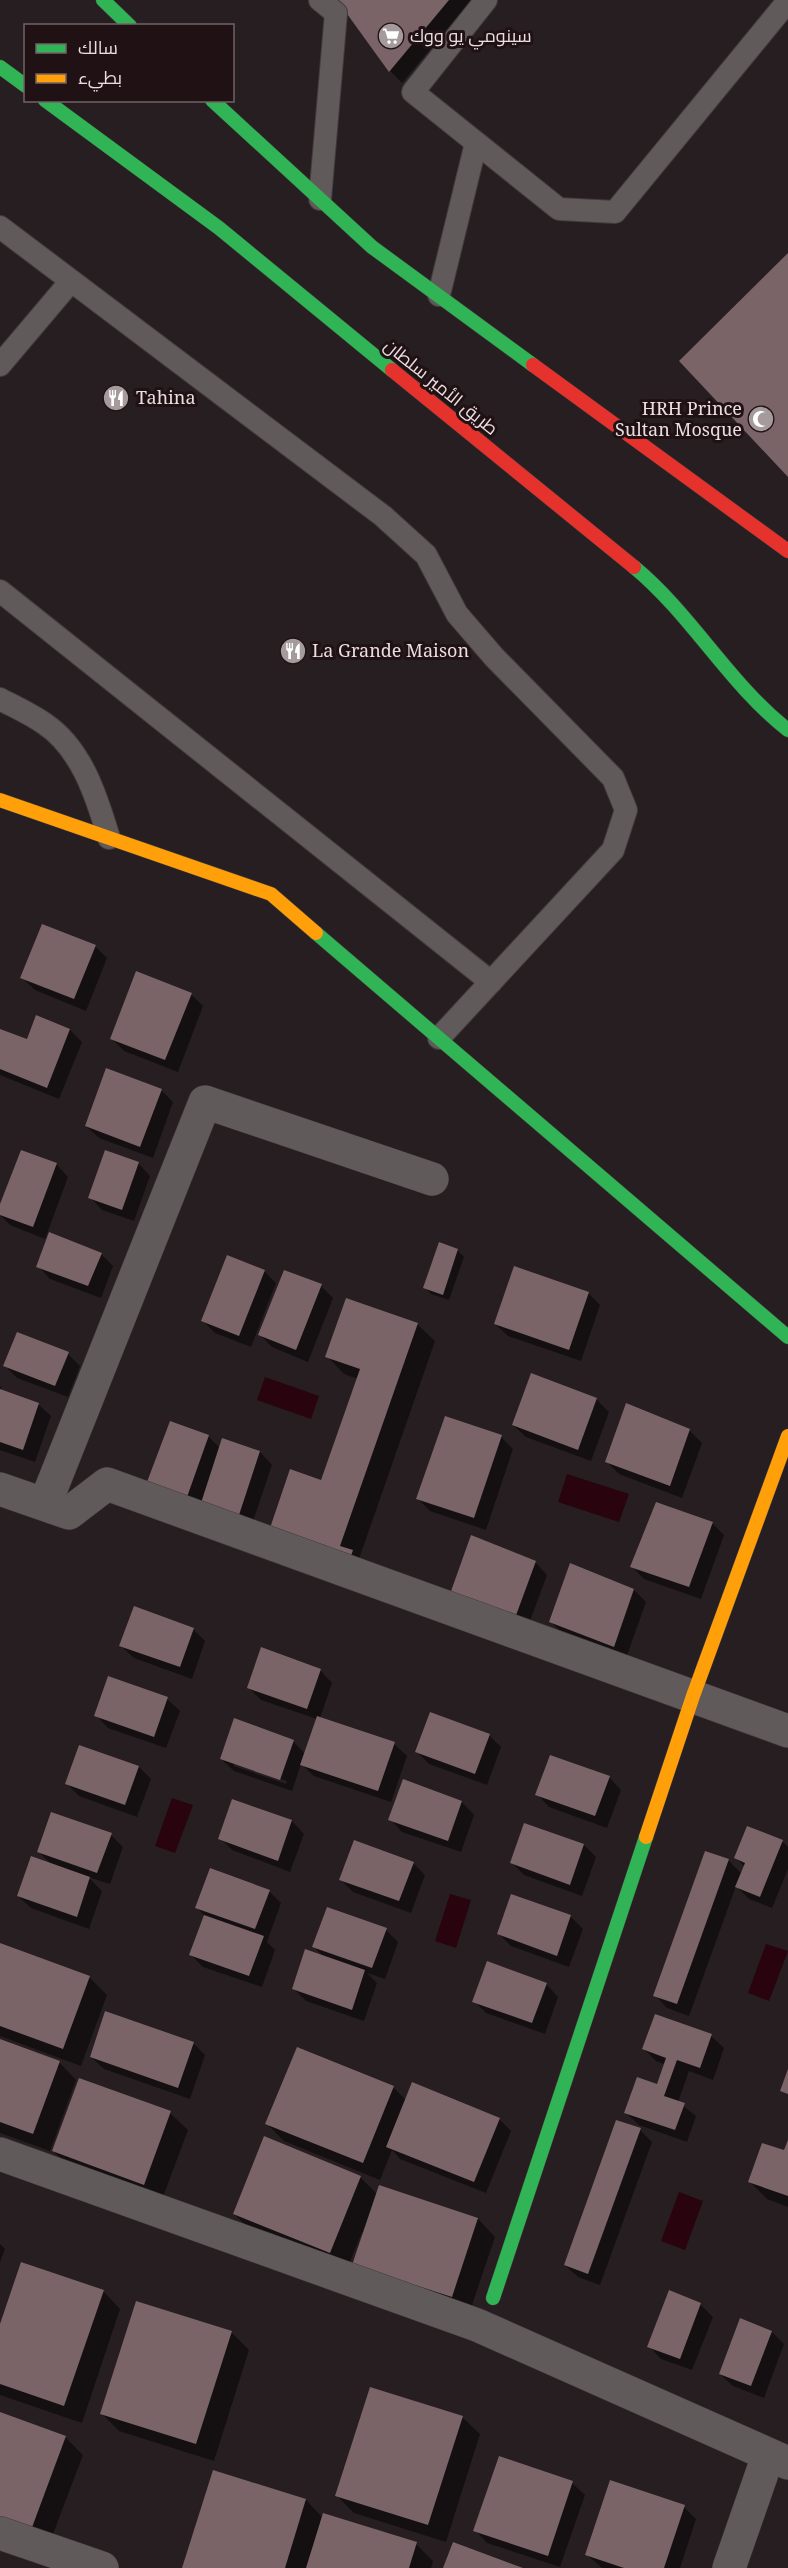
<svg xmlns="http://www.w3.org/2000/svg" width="788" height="2568" font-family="'Noto Serif',Cairo,serif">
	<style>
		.water { fill: #29030d }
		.shadow { fill: #0007; fill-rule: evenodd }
		.building { fill: #7a6468 }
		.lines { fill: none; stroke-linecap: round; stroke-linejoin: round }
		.lane-casing { stroke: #433b3d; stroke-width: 24 }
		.street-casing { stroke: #433b3d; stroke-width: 34 }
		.fast-casing { stroke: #433b3d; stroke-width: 15 }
		.slow-casing { stroke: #433b3d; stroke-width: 15 }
		.jam-casing { stroke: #433b3d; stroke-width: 15 }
		.lane { stroke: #615a5b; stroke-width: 22 }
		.street { stroke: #615a5b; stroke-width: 33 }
		.fast { stroke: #30b455; stroke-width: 14 }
		.slow { stroke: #ff9f0a; stroke-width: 14 }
		.jam { stroke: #e5322d; stroke-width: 14 }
		.labels { text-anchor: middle; stroke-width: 6; stroke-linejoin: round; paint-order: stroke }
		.poi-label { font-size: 18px; fill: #eadee0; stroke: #201114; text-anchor: start }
		.street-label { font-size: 18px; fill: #eadee0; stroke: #201114 }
	</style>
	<rect width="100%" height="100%" fill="#261e20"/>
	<g class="water">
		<polygon points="265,1377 319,1396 311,1419 257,1400"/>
		<polygon points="567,1474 629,1494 619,1522 558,1502"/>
		<polygon points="172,1798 193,1805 175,1853 155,1846"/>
		<polygon points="450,1894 471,1900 456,1948 435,1941"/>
		<polygon points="766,1944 788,1951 769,2001 748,1993"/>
		<polygon points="679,2192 703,2201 685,2250 661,2241"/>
	</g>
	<g class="shadow">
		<polygon points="339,0 471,0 402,83 390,71"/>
		<polygon points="95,946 107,958 86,1011 35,990 22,978"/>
		<polygon points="191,994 203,1006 178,1072 124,1051 111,1038"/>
		<polygon points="0,1030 28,1041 70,1030 82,1042 59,1099 0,1075"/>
		<polygon points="161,1090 173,1102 153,1158 99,1138 86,1126"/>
		<polygon points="138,1163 150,1176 134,1221 102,1210 90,1197"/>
		<polygon points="56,1164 68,1177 45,1239 10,1225 0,1215 0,1208"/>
		<polygon points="440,1244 458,1251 464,1257 449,1300 431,1294 425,1288"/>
		<polygon points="101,1254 113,1266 101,1298 50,1279 38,1266"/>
		<polygon points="264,1271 276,1283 251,1347 215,1333 203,1321"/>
		<polygon points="321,1286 333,1298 308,1362 272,1347 260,1335"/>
		<polygon points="588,1293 600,1305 581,1361 508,1336 495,1324"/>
		<polygon points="417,1324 435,1341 359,1559 289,1545 322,1482 358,1379 344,1374 327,1356"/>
		<polygon points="68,1354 80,1366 68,1397 17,1378 5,1366"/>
		<polygon points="0,1385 2,1392 38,1404 51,1416 35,1462 0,1450"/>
		<polygon points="596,1399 609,1412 591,1461 526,1437 513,1425"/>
		<polygon points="689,1430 702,1443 682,1498 619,1474 607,1462"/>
		<polygon points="208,1436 220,1448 223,1440 260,1452 272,1465 250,1530 161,1494"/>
		<polygon points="501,1437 513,1449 486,1530 430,1511 418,1499"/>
		<polygon points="712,1523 724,1535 701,1599 644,1579 632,1567"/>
		<polygon points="535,1562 547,1575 527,1629 464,1606"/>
		<polygon points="634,1590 646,1602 626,1658 563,1634 551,1622"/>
		<polygon points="193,1629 205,1641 192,1679 134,1658 121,1646"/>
		<path d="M320,1670L332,1683L320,1718L394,1744L407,1756L391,1802L314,1776L301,1764L292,1791L234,1771L221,1759L293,1741L305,1754L317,1719L261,1700L248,1687ZM234,1762L287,1781L286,1784L234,1766Z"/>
		<polygon points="167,1699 180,1711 166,1748 108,1728 96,1715"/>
		<polygon points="489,1735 501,1747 487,1785 429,1764 417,1752"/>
		<polygon points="139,1767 151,1779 137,1817 79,1796 67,1784"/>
		<polygon points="609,1777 621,1790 607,1828 549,1807 537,1794"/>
		<polygon points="404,1781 462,1802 474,1815 461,1852 402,1832 390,1819"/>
		<polygon points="292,1821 304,1834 290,1872 232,1850 220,1838"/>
		<polygon points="111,1835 123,1847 110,1884 88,1877 102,1891 89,1929 31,1908 18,1896 52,1865 39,1852"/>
		<polygon points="782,1841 788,1847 788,1869 772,1908 749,1899 736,1886 689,2016 667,2008 655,1995 706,1853 729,1861 742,1874 745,1867 736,1858"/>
		<polygon points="584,1845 596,1857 582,1896 524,1875 512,1863"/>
		<polygon points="413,1863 425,1875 411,1913 353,1892 341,1880"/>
		<polygon points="269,1891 281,1903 267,1942 275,1950 262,1987 203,1967 191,1955 205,1916 197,1908"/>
		<polygon points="570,1916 583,1929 569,1967 511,1946 499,1934"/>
		<polygon points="386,1930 398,1942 385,1979 367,1973 377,1983 364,2021 306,2001 293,1988 324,1957 314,1947"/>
		<polygon points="0,1944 89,1977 107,1995 81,2066 0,2036"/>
		<polygon points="546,1984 558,1997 545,2034 486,2013 474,2001"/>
		<polygon points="711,2036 724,2048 713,2080 689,2071 678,2102 696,2116 687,2142 639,2125 626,2113 658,2086 666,2065 656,2061 644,2049"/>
		<polygon points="0,2040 59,2062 76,2080 50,2151 0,2133"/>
		<polygon points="193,2043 205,2055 190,2099 104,2069 91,2057"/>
		<polygon points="80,2080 170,2113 188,2130 161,2202 71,2168 53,2151"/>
		<polygon points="393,2087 406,2100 499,2119 511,2131 486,2193 400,2159 392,2150 380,2180 284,2141 267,2124"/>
		<polygon points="640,2130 652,2142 600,2285 578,2277 565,2265"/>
		<polygon points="788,2144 788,2207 767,2199 750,2182 785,2152"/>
		<polygon points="360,2177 377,2194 478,2219 495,2237 469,2314 372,2282 364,2233 362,2232 347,2269 252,2231 234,2214"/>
		<polygon points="0,2244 5,2249 0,2262"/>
		<polygon points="103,2291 120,2309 82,2423 0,2395 0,2329"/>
		<polygon points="700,2304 713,2317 692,2370 661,2359 649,2346"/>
		<polygon points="741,2320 772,2332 784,2344 764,2398 733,2386 720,2374"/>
		<polygon points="231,2332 249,2350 214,2461 119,2431 101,2413"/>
		<polygon points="0,2414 65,2437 83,2455 48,2547 0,2531"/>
		<polygon points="462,2417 480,2434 446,2542 354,2513 337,2496"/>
		<polygon points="499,2458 572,2483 585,2495 560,2567 487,2543 475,2530"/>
		<polygon points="214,2472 306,2500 323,2518 416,2544 433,2561 431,2568 183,2568"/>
		<polygon points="684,2507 696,2519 680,2568 602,2568 586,2554"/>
	</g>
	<g class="building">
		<polygon points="337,0 449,0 389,72"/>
		<polygon points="788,253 788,477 679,361"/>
		<polygon points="42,924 96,945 74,999 20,978"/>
		<polygon points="136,971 192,993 165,1060 110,1039"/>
		<polygon points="36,1015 70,1029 47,1088 0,1069 0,1029 27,1039"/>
		<polygon points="106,1068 162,1089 140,1147 85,1126"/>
		<polygon points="21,1150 57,1163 33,1227 0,1215 0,1204"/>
		<polygon points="105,1150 139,1162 122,1210 88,1198"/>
		<polygon points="49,1232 102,1253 88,1286 36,1267"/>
		<polygon points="439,1242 458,1249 443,1295 423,1288"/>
		<polygon points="227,1255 265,1270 239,1336 201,1321"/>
		<polygon points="514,1266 589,1292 569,1350 494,1324"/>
		<polygon points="284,1270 322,1284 296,1350 258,1335"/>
		<polygon points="346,1298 418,1323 340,1546 353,1550 351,1556 270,1528 290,1469 321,1480 360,1369 325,1357"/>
		<polygon points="17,1332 69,1352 55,1386 3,1366"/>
		<polygon points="531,1373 597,1398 578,1450 512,1425"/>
		<polygon points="0,1389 39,1403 23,1450 0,1442"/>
		<polygon points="626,1403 690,1429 670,1486 605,1462"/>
		<polygon points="445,1416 502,1435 474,1518 416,1499"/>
		<polygon points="170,1421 209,1435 187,1497 147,1482"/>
		<polygon points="222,1438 260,1451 238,1518 200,1506"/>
		<polygon points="656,1502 713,1522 689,1587 630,1567"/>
		<polygon points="471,1535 536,1561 515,1618 450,1594"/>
		<polygon points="570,1563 634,1589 614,1647 549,1622"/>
		<polygon points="134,1606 194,1628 180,1667 119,1646"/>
		<polygon points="261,1647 321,1669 307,1709 247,1688"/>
		<polygon points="108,1676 168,1697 154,1737 94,1716"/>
		<polygon points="430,1712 490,1734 475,1774 415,1752"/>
		<polygon points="317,1716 395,1742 378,1791 300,1765"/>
		<polygon points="234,1718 294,1740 280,1780 220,1759"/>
		<polygon points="79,1745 139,1766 125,1805 65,1784"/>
		<polygon points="550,1755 610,1776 595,1816 535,1795"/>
		<polygon points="403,1779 462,1801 448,1841 388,1820"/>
		<polygon points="232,1799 292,1820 278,1861 218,1839"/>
		<polygon points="51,1812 112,1833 97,1873 37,1852"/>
		<polygon points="524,1823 584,1844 570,1885 510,1863"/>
		<polygon points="747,1826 783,1840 760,1897 735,1887 745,1863 734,1858"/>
		<polygon points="354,1840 414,1862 399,1901 339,1880"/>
		<polygon points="705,1851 729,1859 677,2004 653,1996"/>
		<polygon points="31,1856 90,1877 77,1917 17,1896"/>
		<polygon points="210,1868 270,1890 255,1929 195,1908"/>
		<polygon points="511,1894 571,1915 557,1956 497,1934"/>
		<polygon points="327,1907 387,1928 372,1968 312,1947"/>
		<polygon points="204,1915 264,1936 249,1976 189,1955"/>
		<polygon points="0,1943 90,1976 63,2049 0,2026"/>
		<polygon points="305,1949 365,1970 352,2010 292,1989"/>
		<polygon points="487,1961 547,1983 532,2023 472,2002"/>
		<polygon points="105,2011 194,2042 178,2088 90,2057"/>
		<polygon points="655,2014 712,2034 700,2068 677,2060 664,2096 685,2103 675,2130 624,2113 637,2077 657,2084 666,2058 642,2049"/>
		<polygon points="0,2039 60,2061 33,2134 0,2122"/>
		<polygon points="297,2047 394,2086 363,2163 265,2124"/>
		<polygon points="788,2069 788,2094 780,2091"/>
		<polygon points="79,2078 171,2111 144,2185 52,2151"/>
		<polygon points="412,2082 500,2118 474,2182 386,2147"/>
		<polygon points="616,2120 641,2128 588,2274 564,2265"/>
		<polygon points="264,2136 361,2176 330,2253 233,2214"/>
		<polygon points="788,2140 788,2196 748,2182 762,2143 784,2150"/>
		<polygon points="379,2185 478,2218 452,2297 352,2265"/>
		<polygon points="21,2262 104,2290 64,2406 0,2384 0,2324"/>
		<polygon points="669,2290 701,2303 680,2359 647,2347"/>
		<polygon points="136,2301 232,2331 196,2444 100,2414"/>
		<polygon points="740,2318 772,2331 751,2386 719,2374"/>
		<polygon points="370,2387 463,2416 428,2525 335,2496"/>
		<polygon points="0,2412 66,2436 31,2530 0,2520"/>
		<polygon points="499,2456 573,2481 548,2556 473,2531"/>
		<polygon points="213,2470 306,2499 285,2568 182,2568"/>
		<polygon points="610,2480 685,2505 664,2568 624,2568 585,2555"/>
		<polygon points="323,2513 417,2542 409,2568 306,2568"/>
		<polygon points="453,2542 523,2568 443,2568"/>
	</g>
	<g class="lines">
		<g class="lane-casing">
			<g id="lane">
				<polyline points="320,0 336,13 320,199"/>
				<polyline points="486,0 413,92 559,209 615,212 788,1"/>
				<polyline points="0,227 383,516 426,555 457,614 494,657 613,778 626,810 613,850 439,1038"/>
				<polyline points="439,295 476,143"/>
				<polyline points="0,365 71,281"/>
				<polyline points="0,591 491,982"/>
				<path d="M0,699C15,707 31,714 45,724C82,749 97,798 109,838"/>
			</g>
		</g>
		<g class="street-casing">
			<g id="street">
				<polyline points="0,1489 69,1513 107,1484 788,1731"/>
				<polyline points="45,1504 205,1102 432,1179"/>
				<polyline points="0,2154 477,2325 788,2463"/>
				<polyline points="0,2533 102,2568"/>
				<polyline points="729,2568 768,2456"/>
			</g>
		</g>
		<g class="fast-casing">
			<g id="fast">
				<polyline points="103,0 130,26"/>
				<polyline points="0,67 26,86"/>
				<polyline points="45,100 219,228 392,370"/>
				<polyline points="212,100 372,247 533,365"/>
				<path d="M634,567C692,615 729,684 788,730"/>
				<polyline points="316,933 788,1337"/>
				<polyline points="493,2298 646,1837"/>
			</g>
		</g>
		<g class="slow-casing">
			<g id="slow">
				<polyline points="0,800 271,894 316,933"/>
				<polyline points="646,1837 693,1696 788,1436"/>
			</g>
		</g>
		<g class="jam-casing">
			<g id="jam">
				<polyline points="533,365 788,551"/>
				<polyline points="392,370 634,567"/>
			</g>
		</g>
		<use href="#lane" class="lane"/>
		<use href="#street" class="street"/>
		<use href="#fast" class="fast"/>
		<use href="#slow" class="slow"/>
		<use href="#jam" class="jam"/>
	</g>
	<defs>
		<g id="supermarket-disc" transform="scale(1.35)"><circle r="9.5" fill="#a59b9d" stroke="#201114"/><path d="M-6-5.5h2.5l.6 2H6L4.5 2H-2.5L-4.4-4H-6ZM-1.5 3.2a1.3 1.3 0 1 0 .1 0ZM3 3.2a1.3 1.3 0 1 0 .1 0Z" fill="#fff"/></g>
		<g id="restaurant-disc" transform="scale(1.35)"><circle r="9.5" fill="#a59b9d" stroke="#201114"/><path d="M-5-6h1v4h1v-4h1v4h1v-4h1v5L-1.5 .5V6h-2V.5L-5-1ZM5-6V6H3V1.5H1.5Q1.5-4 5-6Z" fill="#fff"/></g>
		<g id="mosque-disc" transform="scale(1.35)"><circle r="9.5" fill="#a59b9d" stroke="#201114"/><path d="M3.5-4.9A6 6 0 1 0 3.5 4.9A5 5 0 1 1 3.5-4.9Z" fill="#fff"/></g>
	</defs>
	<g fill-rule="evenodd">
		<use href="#supermarket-disc" x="391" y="36"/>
		<use href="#restaurant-disc" x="116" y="398"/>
		<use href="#mosque-disc" x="761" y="419"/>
		<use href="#restaurant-disc" x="293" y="651"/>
	</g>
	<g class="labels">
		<g class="poi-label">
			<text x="410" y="42">سينومي يو ووك</text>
			<text x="136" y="404">Tahina</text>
			<text x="742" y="415" text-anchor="end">HRH Prince<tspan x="742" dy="21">Sultan Mosque</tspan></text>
			<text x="312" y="657">La Grande Maison</text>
		</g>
		<g class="street-label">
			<text transform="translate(441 387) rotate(39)" y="6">طريق الأمير سلطان</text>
		</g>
	</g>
	<rect x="24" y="24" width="210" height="78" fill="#201114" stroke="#716366" stroke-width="1.5"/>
	<rect x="36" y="44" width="30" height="9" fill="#30b455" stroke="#716366" stroke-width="1.5"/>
	<text x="78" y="54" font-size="18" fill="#eadee0">سالك</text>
	<rect x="36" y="74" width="30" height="9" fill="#ff9f0a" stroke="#716366" stroke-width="1.5"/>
	<text x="78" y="84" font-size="18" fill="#eadee0">بطيء</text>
</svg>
